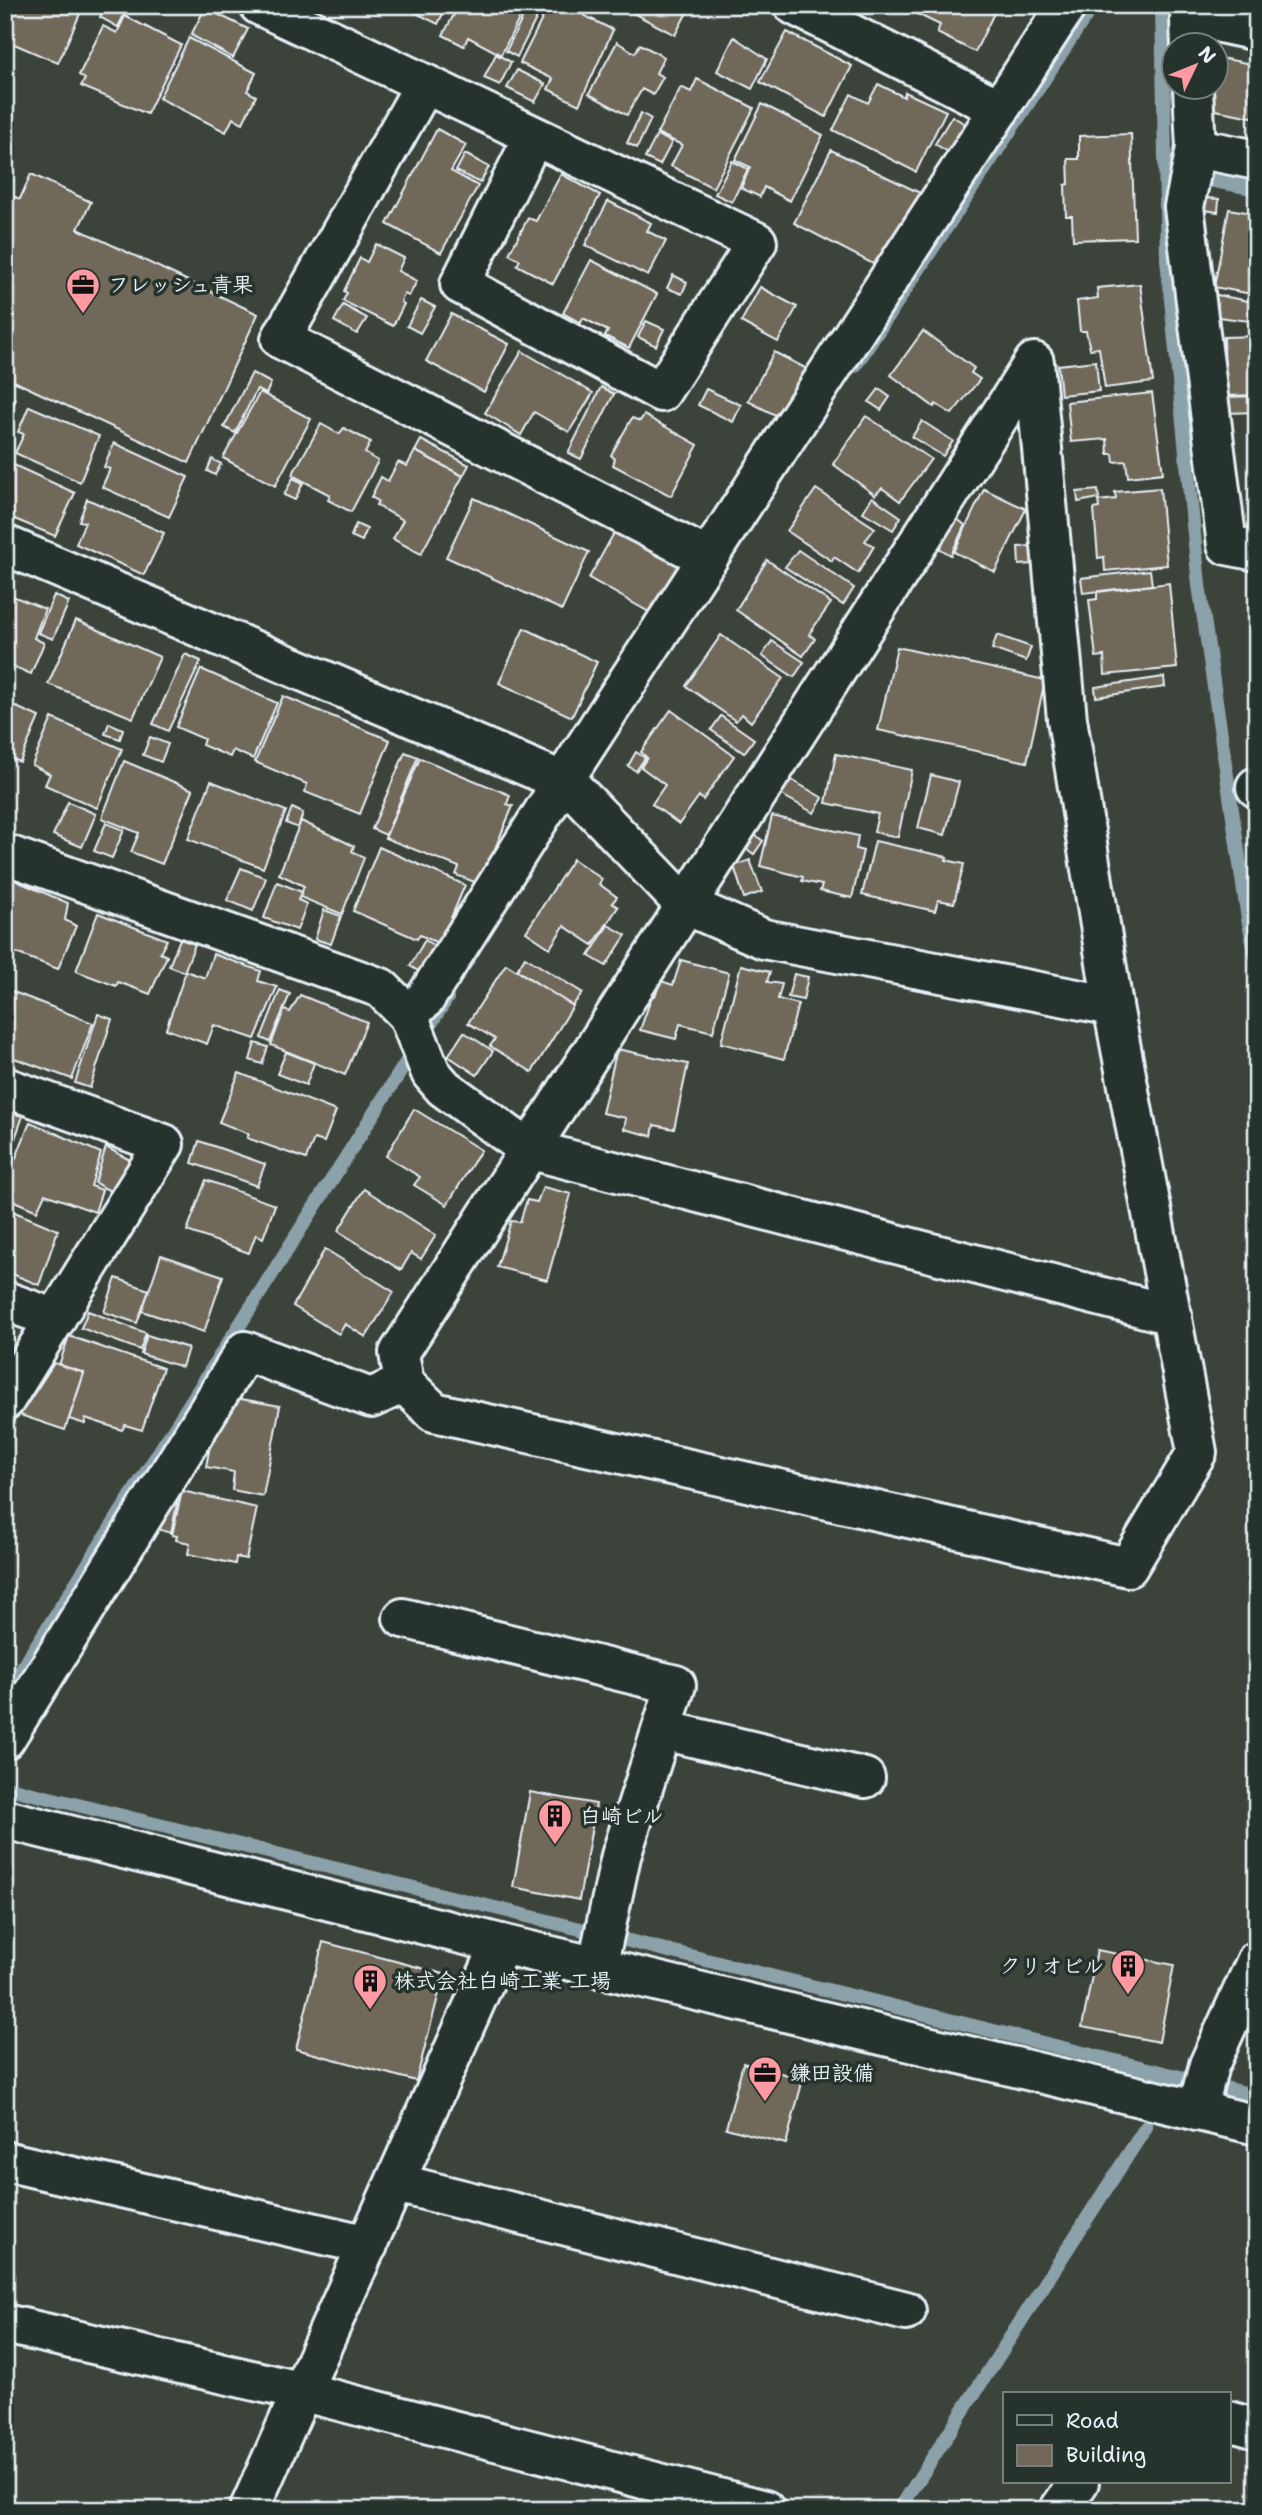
<svg xmlns="http://www.w3.org/2000/svg" width="1262" height="2515" font-family="'Shantell Sans','Klee One',sans-serif">
	<style>
		.lines { fill: none; stroke-linecap: round; stroke-linejoin: round }
		.stream { stroke: #8ca2aa; stroke-width: 14 }
		.building { fill: #706758; stroke: #e8f1f8; stroke-width: 2 }
		.minor-casing { stroke: #e8f1f8; stroke-width: 44 }
		.minor { stroke: #26332d; stroke-width: 38 }
		.labels { text-anchor: middle; stroke-width: 7; stroke-linejoin: round; paint-order: stroke }
		.poi-label { font-size: 21px; font-weight: bold; fill: #e8f1f8; stroke: #26332d; text-anchor: start }
	</style>
	<rect width="100%" height="100%" fill="#3c433a"/>
	<filter id="ink" filterUnits="userSpaceOnUse"><feTurbulence type="fractalNoise" baseFrequency=".0143" numOctaves="2"/><feDisplacementMap in="SourceGraphic" scale="14" xChannelSelector="R" yChannelSelector="G"/><feConvolveMatrix kernelMatrix="1 2 1 2 8 2 1 2 1" color-interpolation-filters="sRGB"/></filter>
	<g filter="url(#ink)">
		<g class="lines">
			<g class="stream">
				<polyline points="1162,5 1167,259 1199,585 1248,919 1257,959"/>
				<polyline points="1193,177 1257,189"/>
				<polyline points="855,366 1093,5"/>
				<polyline points="5,1695 447,998"/>
				<polyline points="5,1787 1257,2096"/>
				<polyline points="899,2510 1146,2127"/>
			</g>
		</g>
		<g class="building">
			<polygon points="5,5 84,5 58,63 5,40"/>
			<polygon points="106,5 129,5 118,27 100,17"/>
			<polygon points="400,5 447,5 438,24"/>
			<polygon points="459,5 526,5 501,55 468,37 464,46 443,35"/>
			<polygon points="529,5 543,5 517,57 506,51"/>
			<polygon points="549,5 564,5 613,30 579,105 548,89 553,79 520,63"/>
			<polygon points="618,5 691,5 675,35"/>
			<polygon points="922,5 998,5 975,52 937,33 940,25 917,14"/>
			<polygon points="205,8 248,29 233,58 191,35"/>
			<polygon points="125,16 181,45 147,114 81,86 85,79 79,75 103,26 117,33"/>
			<polygon points="787,32 852,66 826,117 760,82"/>
			<polygon points="734,37 767,59 752,89 717,71"/>
			<polygon points="189,38 256,73 247,91 256,96 243,123 233,118 226,132 159,98"/>
			<polygon points="617,42 635,53 640,44 664,57 656,73 663,77 653,95 642,89 627,115 589,94"/>
			<polygon points="496,54 511,62 500,85 484,78"/>
			<polygon points="1220,58 1257,65 1257,118 1210,109"/>
			<polygon points="517,70 545,84 535,102 507,88"/>
			<polygon points="697,79 754,108 713,188 671,166 682,145 657,133 681,87 691,92"/>
			<polygon points="878,84 904,97 905,92 946,111 916,172 833,130 851,94 868,103"/>
			<polygon points="762,104 823,135 790,201 764,187 760,197 741,188 750,167 735,160"/>
			<polygon points="641,113 651,119 637,148 627,143"/>
			<polygon points="952,116 975,130 958,158 935,144"/>
			<polygon points="437,129 466,145 451,171 478,186 441,253 387,224"/>
			<polygon points="1131,134 1135,238 1073,240 1072,216 1066,216 1065,185 1069,184 1068,159 1079,159 1079,136"/>
			<polygon points="657,135 672,142 660,165 645,158"/>
			<polygon points="831,150 920,193 881,268 794,223"/>
			<polygon points="465,154 489,167 480,183 456,171"/>
			<polygon points="732,161 748,169 732,202 715,194"/>
			<polygon points="31,174 91,202 78,229 258,314 189,463 5,377 5,193 20,199"/>
			<polygon points="561,174 600,195 553,284 517,265 520,260 509,254 528,218 536,221"/>
			<polygon points="1205,198 1219,199 1218,212 1204,210"/>
			<polygon points="608,201 651,223 647,231 666,241 648,276 585,245"/>
			<polygon points="1229,209 1257,214 1257,295 1214,287"/>
			<polygon points="376,244 404,258 398,271 417,281 409,296 404,294 401,302 404,304 393,326 343,301 347,293 344,291 360,258 367,262"/>
			<polygon points="591,260 657,294 629,348 605,336 608,331 583,318 581,323 563,313"/>
			<polygon points="673,275 687,282 682,294 667,288"/>
			<polygon points="1140,284 1153,382 1105,388 1099,348 1090,349 1086,331 1080,331 1077,301 1098,298 1097,288"/>
			<polygon points="760,287 797,307 778,342 741,322"/>
			<polygon points="1207,293 1253,302 1249,321 1211,316"/>
			<polygon points="421,300 435,307 420,333 407,326"/>
			<polygon points="343,305 367,318 357,334 334,321"/>
			<polygon points="451,314 509,344 484,392 426,361"/>
			<polygon points="646,321 664,329 656,346 638,337"/>
			<polygon points="923,331 974,368 971,373 980,379 952,414 936,404 934,407 891,375"/>
			<polygon points="1257,336 1257,395 1225,396 1224,337"/>
			<polygon points="522,351 593,393 569,432 534,412 521,435 485,413"/>
			<polygon points="774,352 811,371 785,420 748,401"/>
			<polygon points="1096,361 1099,391 1061,395 1058,365"/>
			<polygon points="252,373 271,383 266,394 257,389 235,433 224,427"/>
			<polygon points="601,387 614,394 581,459 568,453"/>
			<polygon points="706,389 741,405 733,422 698,405"/>
			<polygon points="879,389 890,397 881,410 869,402"/>
			<polygon points="260,392 311,419 275,486 223,458"/>
			<polygon points="1152,393 1163,473 1128,477 1126,461 1114,462 1113,454 1108,454 1107,439 1071,442 1067,402"/>
			<polygon points="5,395 16,399 5,424"/>
			<polygon points="1257,396 1257,412 1226,413 1226,397"/>
			<polygon points="29,406 99,436 80,482 15,453 24,434 18,432"/>
			<polygon points="644,415 698,445 671,496 613,465 615,459 611,455 632,418 640,421"/>
			<polygon points="866,416 931,459 900,501 882,488 875,495 833,464"/>
			<polygon points="922,421 953,441 943,456 912,437"/>
			<polygon points="321,424 339,434 344,428 371,442 365,453 378,461 351,512 328,500 330,495 292,475"/>
			<polygon points="421,440 469,465 463,476 415,451"/>
			<polygon points="114,443 188,477 169,517 102,487 110,469 104,467"/>
			<polygon points="415,451 463,476 421,554 393,539 403,520 376,505 378,501 371,497 381,477 388,481 398,462 407,466"/>
			<polygon points="212,459 221,464 215,475 207,471"/>
			<polygon points="5,461 75,493 55,536 5,515"/>
			<polygon points="293,478 303,483 295,500 284,495"/>
			<polygon points="1160,488 1167,565 1105,571 1104,557 1098,558 1094,509 1099,508 1098,501 1116,499 1115,492"/>
			<polygon points="816,489 875,528 865,541 874,546 858,573 834,557 832,561 787,531"/>
			<polygon points="984,489 1026,509 995,572 954,552"/>
			<polygon points="1098,490 1099,498 1078,502 1077,492"/>
			<polygon points="872,497 901,517 893,530 863,512"/>
			<polygon points="474,498 589,552 562,610 446,557"/>
			<polygon points="87,499 164,533 144,575 76,544 85,522 79,521"/>
			<polygon points="957,519 965,525 951,555 939,548"/>
			<polygon points="356,524 367,529 362,541 351,536"/>
			<polygon points="619,524 686,561 656,616 589,578"/>
			<polygon points="1032,546 1032,564 1019,565 1018,547"/>
			<polygon points="798,550 854,588 843,605 785,567"/>
			<polygon points="767,560 831,603 809,634 815,639 803,656 736,610"/>
			<polygon points="1150,570 1152,585 1083,593 1081,578"/>
			<polygon points="1169,583 1177,668 1105,675 1104,656 1096,657 1089,600 1097,599 1097,592"/>
			<polygon points="5,593 45,609 34,638 44,643 31,674 5,663"/>
			<polygon points="54,595 69,602 53,639 38,633"/>
			<polygon points="76,620 160,657 133,718 48,684"/>
			<polygon points="524,628 597,662 572,717 499,683"/>
			<polygon points="721,635 783,678 751,722 742,714 736,721 686,686"/>
			<polygon points="997,635 1031,647 1026,661 992,649"/>
			<polygon points="772,641 804,662 794,677 762,656"/>
			<polygon points="897,647 1045,680 1027,762 878,730"/>
			<polygon points="185,654 201,661 168,731 153,724"/>
			<polygon points="201,669 277,703 253,759 233,750 230,757 202,745 204,739 176,727"/>
			<polygon points="1164,677 1165,687 1096,697 1095,687"/>
			<polygon points="283,696 390,740 360,814 305,792 307,784 255,762"/>
			<polygon points="5,702 39,717 20,762 5,756"/>
			<polygon points="671,710 734,756 703,800 699,796 679,824 652,804 665,785 641,767 647,758 641,752"/>
			<polygon points="721,716 754,739 744,753 711,730"/>
			<polygon points="52,718 122,749 97,808 45,785 50,774 32,765"/>
			<polygon points="109,723 123,729 120,739 105,734"/>
			<polygon points="150,737 168,744 161,762 143,755"/>
			<polygon points="405,752 418,757 386,835 372,829"/>
			<polygon points="636,752 645,758 636,771 628,766"/>
			<polygon points="836,754 912,770 898,837 874,832 878,814 826,803"/>
			<polygon points="420,758 510,795 507,804 513,806 480,884 456,875 459,867 385,838"/>
			<polygon points="124,761 193,790 162,864 131,852 139,833 102,818"/>
			<polygon points="931,775 959,782 945,835 918,828"/>
			<polygon points="790,779 823,798 814,813 780,794"/>
			<polygon points="211,781 286,811 263,868 188,839"/>
			<polygon points="68,802 96,814 82,847 53,835"/>
			<polygon points="292,808 303,813 298,828 286,823"/>
			<polygon points="772,816 858,836 856,849 863,851 852,898 820,891 822,885 802,881 803,877 760,866"/>
			<polygon points="301,821 354,846 352,851 364,858 342,914 300,897 304,886 279,874"/>
			<polygon points="106,823 124,830 112,858 94,851"/>
			<polygon points="754,834 763,841 754,854 745,848"/>
			<polygon points="875,841 947,857 946,860 964,864 954,903 938,900 935,911 862,895"/>
			<polygon points="379,847 465,885 440,944 420,935 417,939 353,911"/>
			<polygon points="573,859 602,879 599,884 617,897 612,903 618,907 593,945 564,926 550,948 526,932"/>
			<polygon points="750,860 762,892 744,898 734,866"/>
			<polygon points="241,868 266,878 253,911 227,900"/>
			<polygon points="5,876 68,903 65,920 76,926 58,969 5,949"/>
			<polygon points="277,882 302,892 298,900 307,904 297,930 264,918"/>
			<polygon points="324,910 341,916 331,944 315,939"/>
			<polygon points="98,913 167,940 160,953 167,956 150,994 118,982 116,986 76,971"/>
			<polygon points="608,925 626,935 606,966 589,956"/>
			<polygon points="180,939 195,944 184,972 169,966"/>
			<polygon points="425,940 442,951 426,976 410,966"/>
			<polygon points="213,954 261,971 258,981 277,987 255,1039 214,1025 207,1044 166,1029 186,971 205,978"/>
			<polygon points="525,957 583,993 572,1006 517,970"/>
			<polygon points="681,960 729,973 713,1032 680,1024 676,1039 640,1030 652,996 655,996 661,981 673,985"/>
			<polygon points="506,964 573,1006 532,1072 490,1046 495,1039 468,1023"/>
			<polygon points="741,965 770,972 767,982 782,984 778,999 798,1004 784,1059 721,1043"/>
			<polygon points="794,974 808,977 803,1000 788,997"/>
			<polygon points="280,990 290,994 270,1042 261,1038"/>
			<polygon points="11,991 93,1023 72,1079 6,1055 5,1005"/>
			<polygon points="300,995 367,1022 345,1075 271,1045 284,1010 290,1012"/>
			<polygon points="98,1014 112,1019 90,1088 75,1083"/>
			<polygon points="464,1032 493,1051 477,1075 448,1056"/>
			<polygon points="255,1043 268,1047 262,1064 250,1060"/>
			<polygon points="617,1049 688,1064 674,1129 654,1125 652,1136 624,1129 626,1118 602,1113"/>
			<polygon points="286,1052 314,1063 306,1085 277,1074"/>
			<polygon points="239,1073 336,1111 324,1142 314,1139 306,1159 247,1138 249,1134 219,1122"/>
			<polygon points="414,1109 481,1150 447,1205 414,1185 420,1177 386,1156"/>
			<polygon points="14,1114 23,1116 5,1167 5,1138"/>
			<polygon points="30,1122 101,1153 91,1186 102,1190 95,1212 45,1194 37,1211 5,1197 5,1186"/>
			<polygon points="199,1141 265,1164 257,1186 192,1163"/>
			<polygon points="106,1147 130,1160 112,1192 95,1183"/>
			<polygon points="206,1180 275,1205 263,1238 256,1234 249,1253 187,1231"/>
			<polygon points="543,1187 571,1194 547,1280 497,1267 511,1221 520,1222 527,1200 537,1202"/>
			<polygon points="364,1189 436,1235 421,1259 411,1253 401,1270 338,1231"/>
			<polygon points="5,1208 58,1230 39,1285 5,1271"/>
			<polygon points="325,1249 394,1292 366,1337 345,1324 339,1334 293,1306"/>
			<polygon points="161,1255 223,1276 204,1332 142,1311"/>
			<polygon points="116,1278 149,1290 137,1323 104,1312"/>
			<polygon points="88,1311 146,1333 140,1350 81,1328"/>
			<polygon points="147,1335 188,1348 182,1367 141,1354"/>
			<polygon points="69,1336 163,1368 142,1430 125,1425 122,1430 85,1418 85,1424 69,1419 84,1373 59,1365"/>
			<polygon points="54,1363 84,1373 65,1430 20,1415"/>
			<polygon points="230,1397 280,1406 263,1496 232,1490 234,1472 206,1467 216,1412"/>
			<polygon points="180,1490 171,1533 154,1528"/>
			<polygon points="182,1491 257,1508 246,1559 236,1557 235,1564 188,1554 190,1543 176,1540 177,1536 172,1535"/>
			<polygon points="530,1792 596,1804 579,1900 513,1887"/>
			<polygon points="323,1942 444,1974 416,2081 296,2049"/>
			<polygon points="1097,1950 1174,1965 1159,2042 1082,2027"/>
			<polygon points="743,2063 803,2079 786,2144 726,2128"/>
		</g>
		<g class="lines">
			<g class="minor-casing">
				<g id="minor">
					<polyline points="259,5 757,242 661,392 460,284 534,136"/>
					<polyline points="794,5 1000,109"/>
					<polyline points="1219,5 1220,23 1257,31"/>
					<polyline points="1191,46 1190,19 1199,5"/>
					<polyline points="425,84 281,339 708,558"/>
					<polyline points="1193,88 1196,148 1184,207 1227,545 1257,551"/>
					<polyline points="1196,148 1257,160"/>
					<polygon points="1034,362 1067,719 1113,1006 1197,1452 1128,1567 434,1412 404,1383 399,1353"/>
					<polyline points="5,545 569,784 684,904 764,939 1113,1006"/>
					<polyline points="1256,787 1257,788"/>
					<polyline points="5,854 381,988 408,1015 431,1073 444,1088 528,1149 1172,1315"/>
					<polyline points="408,1015 425,999 563,781 1067,5"/>
					<polyline points="5,1087 164,1144 5,1400"/>
					<polyline points="5,1301 56,1319"/>
					<polyline points="403,1618 676,1685 621,1856 597,1968"/>
					<polyline points="663,1730 865,1778"/>
					<polyline points="5,1739 245,1351 371,1398 404,1383"/>
					<polyline points="5,1819 501,1944 1257,2125"/>
					<polyline points="1197,2111 1209,2065 1257,1960"/>
					<polyline points="5,2161 368,2245"/>
					<polyline points="396,2183 906,2311"/>
					<polyline points="5,2324 304,2392 765,2510"/>
					<polyline points="1229,2421 1257,2429"/>
					<polyline points="249,2510 501,1944"/>
					<polyline points="1059,2510 1079,2482"/>
				</g>
			</g>
			<use href="#minor" class="minor"/>
		</g>
	</g>
	<defs>
		<g id="office-pin" transform="scale(1.75)"><path d="M0 17L-7.5 6A9.5 9.5 0 1 1 7.5 6Z" fill="#ff9aa2" stroke="#26332d"/><path d="M-6-3h4V-5.5h4V-3h4V5H-6ZM-1-4.5V-3h2v-1.5ZM-6 0V1H6V0Z" fill="#111"/></g>
		<g id="building-pin" transform="scale(1.75)"><path d="M0 17L-7.5 6A9.5 9.5 0 1 1 7.5 6Z" fill="#ff9aa2" stroke="#26332d"/><path d="M-4-6H4V6H1V3H-1V6H-4ZM-2.5-4.3h1.7v1.8h-1.7ZM.8-4.3h1.7v1.8H.8ZM-2.5-1h1.7V.8h-1.7ZM.8-1h1.7V.8H.8Z" fill="#111"/></g>
	</defs>
	<g fill-rule="evenodd">
		<use href="#office-pin" x="83" y="285"/>
		<use href="#building-pin" x="555" y="1816"/>
		<use href="#building-pin" x="1128" y="1966"/>
		<use href="#building-pin" x="370" y="1981"/>
		<use href="#office-pin" x="765" y="2073"/>
	</g>
	<g class="labels">
		<g class="poi-label">
			<text x="108" y="292">フレッシュ青果</text>
			<text x="580" y="1823">白崎ビル</text>
			<text x="1104" y="1973" text-anchor="end">クリオビル</text>
			<text x="394" y="1988">株式会社白崎工業 工場</text>
			<text x="790" y="2080">鎌田設備</text>
		</g>
	</g>
	<rect width="1262" height="2515" fill="none" stroke="#26332d" stroke-width="28"/>
	<rect x="14" y="14" width="1234" height="2487" fill="none" stroke="#e8f1f8" stroke-width="2.5" filter="url(#ink)"/>
	<rect x="1003" y="2392" width="228" height="91" fill="#26332d" stroke="#747f7e" stroke-width="2"/>
	<rect x="1017" y="2415" width="35" height="10" fill="#26332d" stroke="#747f7e" stroke-width="2"/>
	<text x="1066" y="2428" font-size="21" fill="#e8f1f8">Road</text>
	<rect x="1017" y="2445" width="35" height="21" fill="#706758" stroke="#747f7e" stroke-width="2"/>
	<text x="1066" y="2462" font-size="21" fill="#e8f1f8">Building</text>
	<g transform="translate(1195 66) rotate(47)"><circle r="33" fill="#26332d" stroke="#747f7e" stroke-width="2"/>
	<path d="M0-5L12 26L0 18L-12 26Z" fill="#ff9aa2"/>
	<text y="-10" font-size="19" font-weight="bold" text-anchor="middle" fill="#e8f1f8">N</text>
	</g>
</svg>
